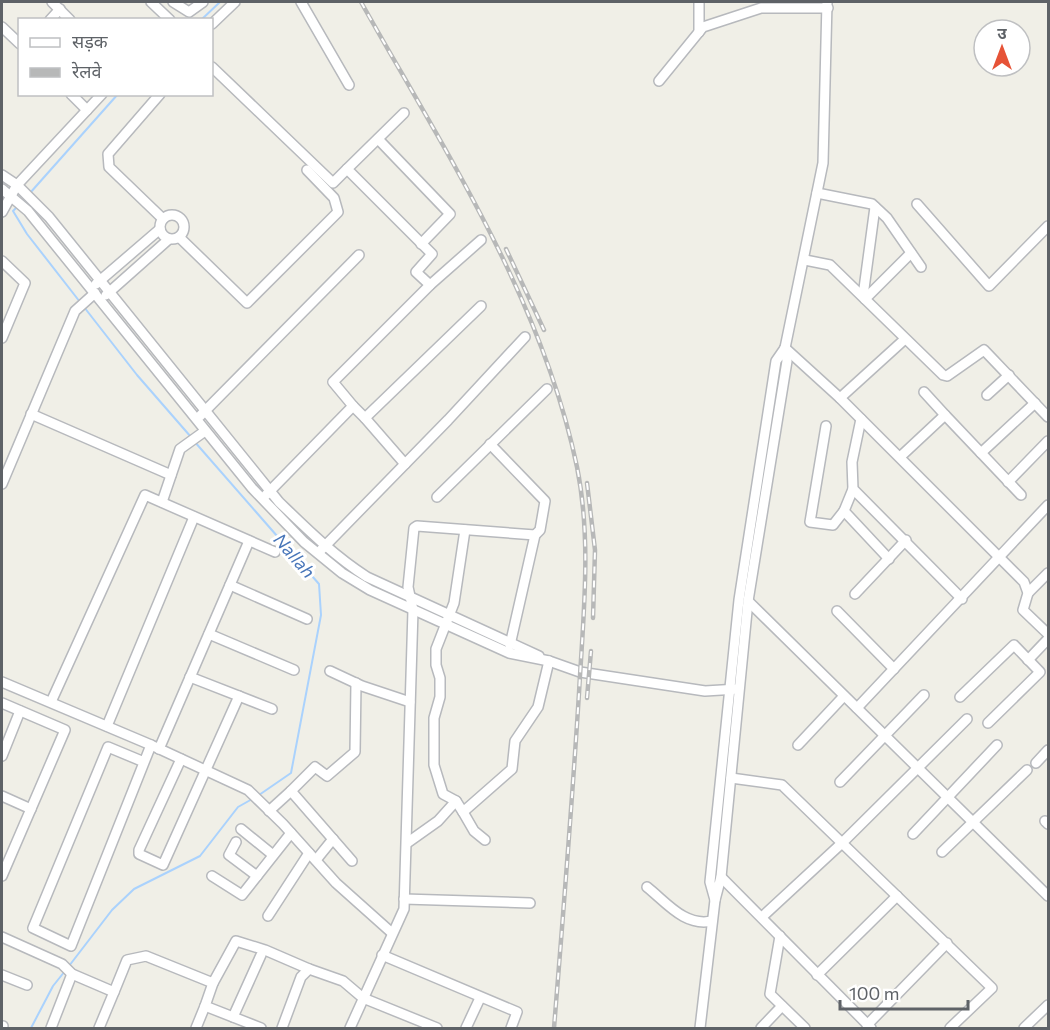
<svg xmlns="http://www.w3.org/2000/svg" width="1050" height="1030" font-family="Commissioner,'Noto Sans Devanagari',sans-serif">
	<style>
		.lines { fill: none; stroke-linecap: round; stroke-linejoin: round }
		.stream { stroke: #aad2fd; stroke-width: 2 }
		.minor-casing { stroke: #b7b9bd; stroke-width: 12 }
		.minor { stroke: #fff; stroke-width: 9 }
		.rail-casing { stroke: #b7b8b8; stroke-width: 4.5 }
		.rail { stroke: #fff; stroke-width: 2; stroke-dasharray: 7; stroke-linecap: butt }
		.labels { text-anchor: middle; stroke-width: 6; stroke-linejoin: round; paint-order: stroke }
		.water-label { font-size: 18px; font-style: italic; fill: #4876b9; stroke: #fff }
	</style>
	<rect width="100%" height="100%" fill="#f0efe7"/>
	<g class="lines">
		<g class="stream">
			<polyline points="201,20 220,2"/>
			<polyline points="30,193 118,94"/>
			<polyline points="18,206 13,211 27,234 80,302"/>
			<polyline points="84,307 137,375 191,437"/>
			<polyline points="194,441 319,584 321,615 291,773 259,795"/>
			<polyline points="69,966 112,910 134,889 200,856 238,807 254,798"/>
			<polyline points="31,1028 53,986 65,971"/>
		</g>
		<g class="minor-casing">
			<g id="minor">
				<polyline points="52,2 70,20"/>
				<polyline points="151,2 170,20"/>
				<polyline points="173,2 189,12 203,2"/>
				<polyline points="301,2 349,85"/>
				<polyline points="50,20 60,9"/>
				<polyline points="212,24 235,2"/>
				<polyline points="2,27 20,44"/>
				<polyline points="699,32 699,2"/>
				<polyline points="212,67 333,183 347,169"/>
				<polyline points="659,81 703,27 761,8 828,8"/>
				<polyline points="71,94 87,110"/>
				<polyline points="160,94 108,154 109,167 163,219"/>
				<polyline points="404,113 347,169 432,254 416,272 430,285"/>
				<polyline points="378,139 450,214 421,244"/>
				<path d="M2,175L17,185L49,217L279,502C307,529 334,556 367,577L539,656"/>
				<polyline points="2,189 28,211 252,488 304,542 342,573 370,590 509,653 549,661 580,672 705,691 738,689"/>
				<polyline points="817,193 872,204 887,218 921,267"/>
				<polyline points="917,204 989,286 1048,226"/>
				<polyline points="2,212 17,185 102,94"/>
				<circle cx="172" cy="227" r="12"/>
				<polyline points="179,237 247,303 338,212 334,198 307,170"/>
				<polyline points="805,260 830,265 943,375 947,376 984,350 1048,417"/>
				<polyline points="2,261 25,283 2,338"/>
				<polyline points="96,284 160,229"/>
				<polyline points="106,295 169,239"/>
				<polyline points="863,296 875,207"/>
				<polyline points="865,299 911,253"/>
				<polyline points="785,348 840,398 1024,582 1028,593 1023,610 1048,634"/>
				<polyline points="924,392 945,415"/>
				<polyline points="987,395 1009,375"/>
				<polyline points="840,398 905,339"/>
				<polyline points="353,406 333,382 430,285 481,240"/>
				<polyline points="31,414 171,475"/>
				<polyline points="200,416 359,255"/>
				<polyline points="365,418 405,464"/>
				<polyline points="861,419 852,462 853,489 962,599"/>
				<polyline points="826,426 810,522 833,525 844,511 853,489"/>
				<polyline points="490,444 545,501 540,530 535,535 510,645"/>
				<polyline points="981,453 1035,403"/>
				<polyline points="900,457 945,415 1021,495"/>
				<polyline points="1008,482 1048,441"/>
				<polyline points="2,484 75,311 95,293"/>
				<polyline points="266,495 353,406 365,418 481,306"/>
				<polyline points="437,497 547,389"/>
				<polyline points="162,502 180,449 205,431"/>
				<polyline points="844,511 889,559"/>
				<polyline points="465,530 454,603 436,649 436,665 440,678 440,697 434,718 434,765 443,794 456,801 463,812 512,769 515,741 538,707 549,661"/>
				<polyline points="321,550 448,420 525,337"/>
				<polyline points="230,585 307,619"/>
				<polyline points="1028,593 1048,573"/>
				<polyline points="855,594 906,540"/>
				<polyline points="748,601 1048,896"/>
				<polyline points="837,611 894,669"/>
				<polyline points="209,634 294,670"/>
				<polyline points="1028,660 1048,639"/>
				<polyline points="330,671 362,686 410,702"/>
				<polyline points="190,677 272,709"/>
				<polyline points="2,682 151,745 248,790 283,824 336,883 392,933"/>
				<polyline points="960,697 1014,645 1040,672 988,723"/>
				<polyline points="51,702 145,495 275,552"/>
				<polyline points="2,703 65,730 2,876"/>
				<polyline points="857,708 1048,505"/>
				<polyline points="107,726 194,517"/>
				<polyline points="798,745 844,696"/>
				<polyline points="159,749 249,541"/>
				<polyline points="2,756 20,711"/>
				<polyline points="181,759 139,850 139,854 163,865 239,696"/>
				<polyline points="144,762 108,747 33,928 71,946 151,745"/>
				<polyline points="1036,763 1048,750"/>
				<polyline points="731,778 782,785 992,988 950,1028"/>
				<polyline points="840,782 924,695"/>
				<polyline points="2,796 31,809"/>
				<polyline points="269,811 291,791"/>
				<polyline points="463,812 474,831 485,840"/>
				<polyline points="1045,821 1048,824"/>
				<polyline points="241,829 273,855"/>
				<polyline points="913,834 997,745"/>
				<polyline points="236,842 229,855 257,876"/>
				<polyline points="407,843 438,821 456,801"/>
				<polyline points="942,852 1027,770"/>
				<polyline points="316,860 333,839"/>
				<polyline points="352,861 291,791 315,767 327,776 355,752 356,683"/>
				<polyline points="212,876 242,895 291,833"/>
				<polyline points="721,877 871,1028"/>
				<path d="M647,887C667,903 685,927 712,921"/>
				<polyline points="404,899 530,903"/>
				<polyline points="715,900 710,882 739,600 776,361 785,348"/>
				<polyline points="268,916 309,853"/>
				<polyline points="762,917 842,843 967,719"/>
				<polyline points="780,936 770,994 805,1028"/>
				<polyline points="2,937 62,964 72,974 114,992 127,960 146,956 213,983 205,1006 261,1028"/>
				<polyline points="382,955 517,1012 511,1028"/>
				<polyline points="2,975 27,985"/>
				<polyline points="817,975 897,896"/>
				<polyline points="213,983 236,941 265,950 309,969"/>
				<polyline points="233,1017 261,955"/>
				<polyline points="867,1025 947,943"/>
				<polyline points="2,1026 3,1026"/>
				<polyline points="51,1028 72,974"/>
				<polyline points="99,1028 114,992"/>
				<polyline points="196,1028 205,1006"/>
				<polyline points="282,1028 301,977 309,969 343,981 363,998 437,1028"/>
				<polyline points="350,1028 404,909 413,610 408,587 414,528 417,526 535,535"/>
				<polyline points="466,1028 480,998"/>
				<polyline points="700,1028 715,900 721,877 748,601 787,361 785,348 823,163 827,2"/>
				<polyline points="761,1028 782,1006"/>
				<polyline points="1024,1028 1048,1005"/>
			</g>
		</g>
		<use href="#minor" class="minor"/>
		<g class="rail-casing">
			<g id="rail">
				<path d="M361,2C444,150 542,298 577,467C592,541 583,618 579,693C572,805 563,917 554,1028"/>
				<polyline points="506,249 544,330"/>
				<polyline points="587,483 595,550 593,618"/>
				<polyline points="587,698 591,651"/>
			</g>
		</g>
		<use href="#rail" class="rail"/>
	</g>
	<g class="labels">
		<g class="water-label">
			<text transform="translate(294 556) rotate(49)" y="6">Nallah</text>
		</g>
	</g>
	<rect width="1050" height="1030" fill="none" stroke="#5e6267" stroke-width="6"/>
	<rect x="18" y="18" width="195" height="78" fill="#ffffff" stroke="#bfc0c2" stroke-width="1.5"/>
	<rect x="30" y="38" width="30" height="9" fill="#ffffff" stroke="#bfc0c2" stroke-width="1.5"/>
	<text x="72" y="48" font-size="18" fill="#5e6267">सड़क</text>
	<rect x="30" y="68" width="30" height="9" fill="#b7b8b8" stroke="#bfc0c2" stroke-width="1.5"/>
	<text x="72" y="78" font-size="18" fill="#5e6267">रेलवे</text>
	<g transform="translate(1002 48)"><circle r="28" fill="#ffffff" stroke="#bfc0c2" stroke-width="1.5"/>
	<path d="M0-4.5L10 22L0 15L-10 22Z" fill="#e65337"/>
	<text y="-9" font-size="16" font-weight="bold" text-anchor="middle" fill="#5e6267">उ</text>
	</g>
	<path d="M840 1000v9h128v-9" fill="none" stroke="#5e6267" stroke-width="3"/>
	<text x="849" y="1000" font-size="18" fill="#5e6267" stroke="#ffffff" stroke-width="4.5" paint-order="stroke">100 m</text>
</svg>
